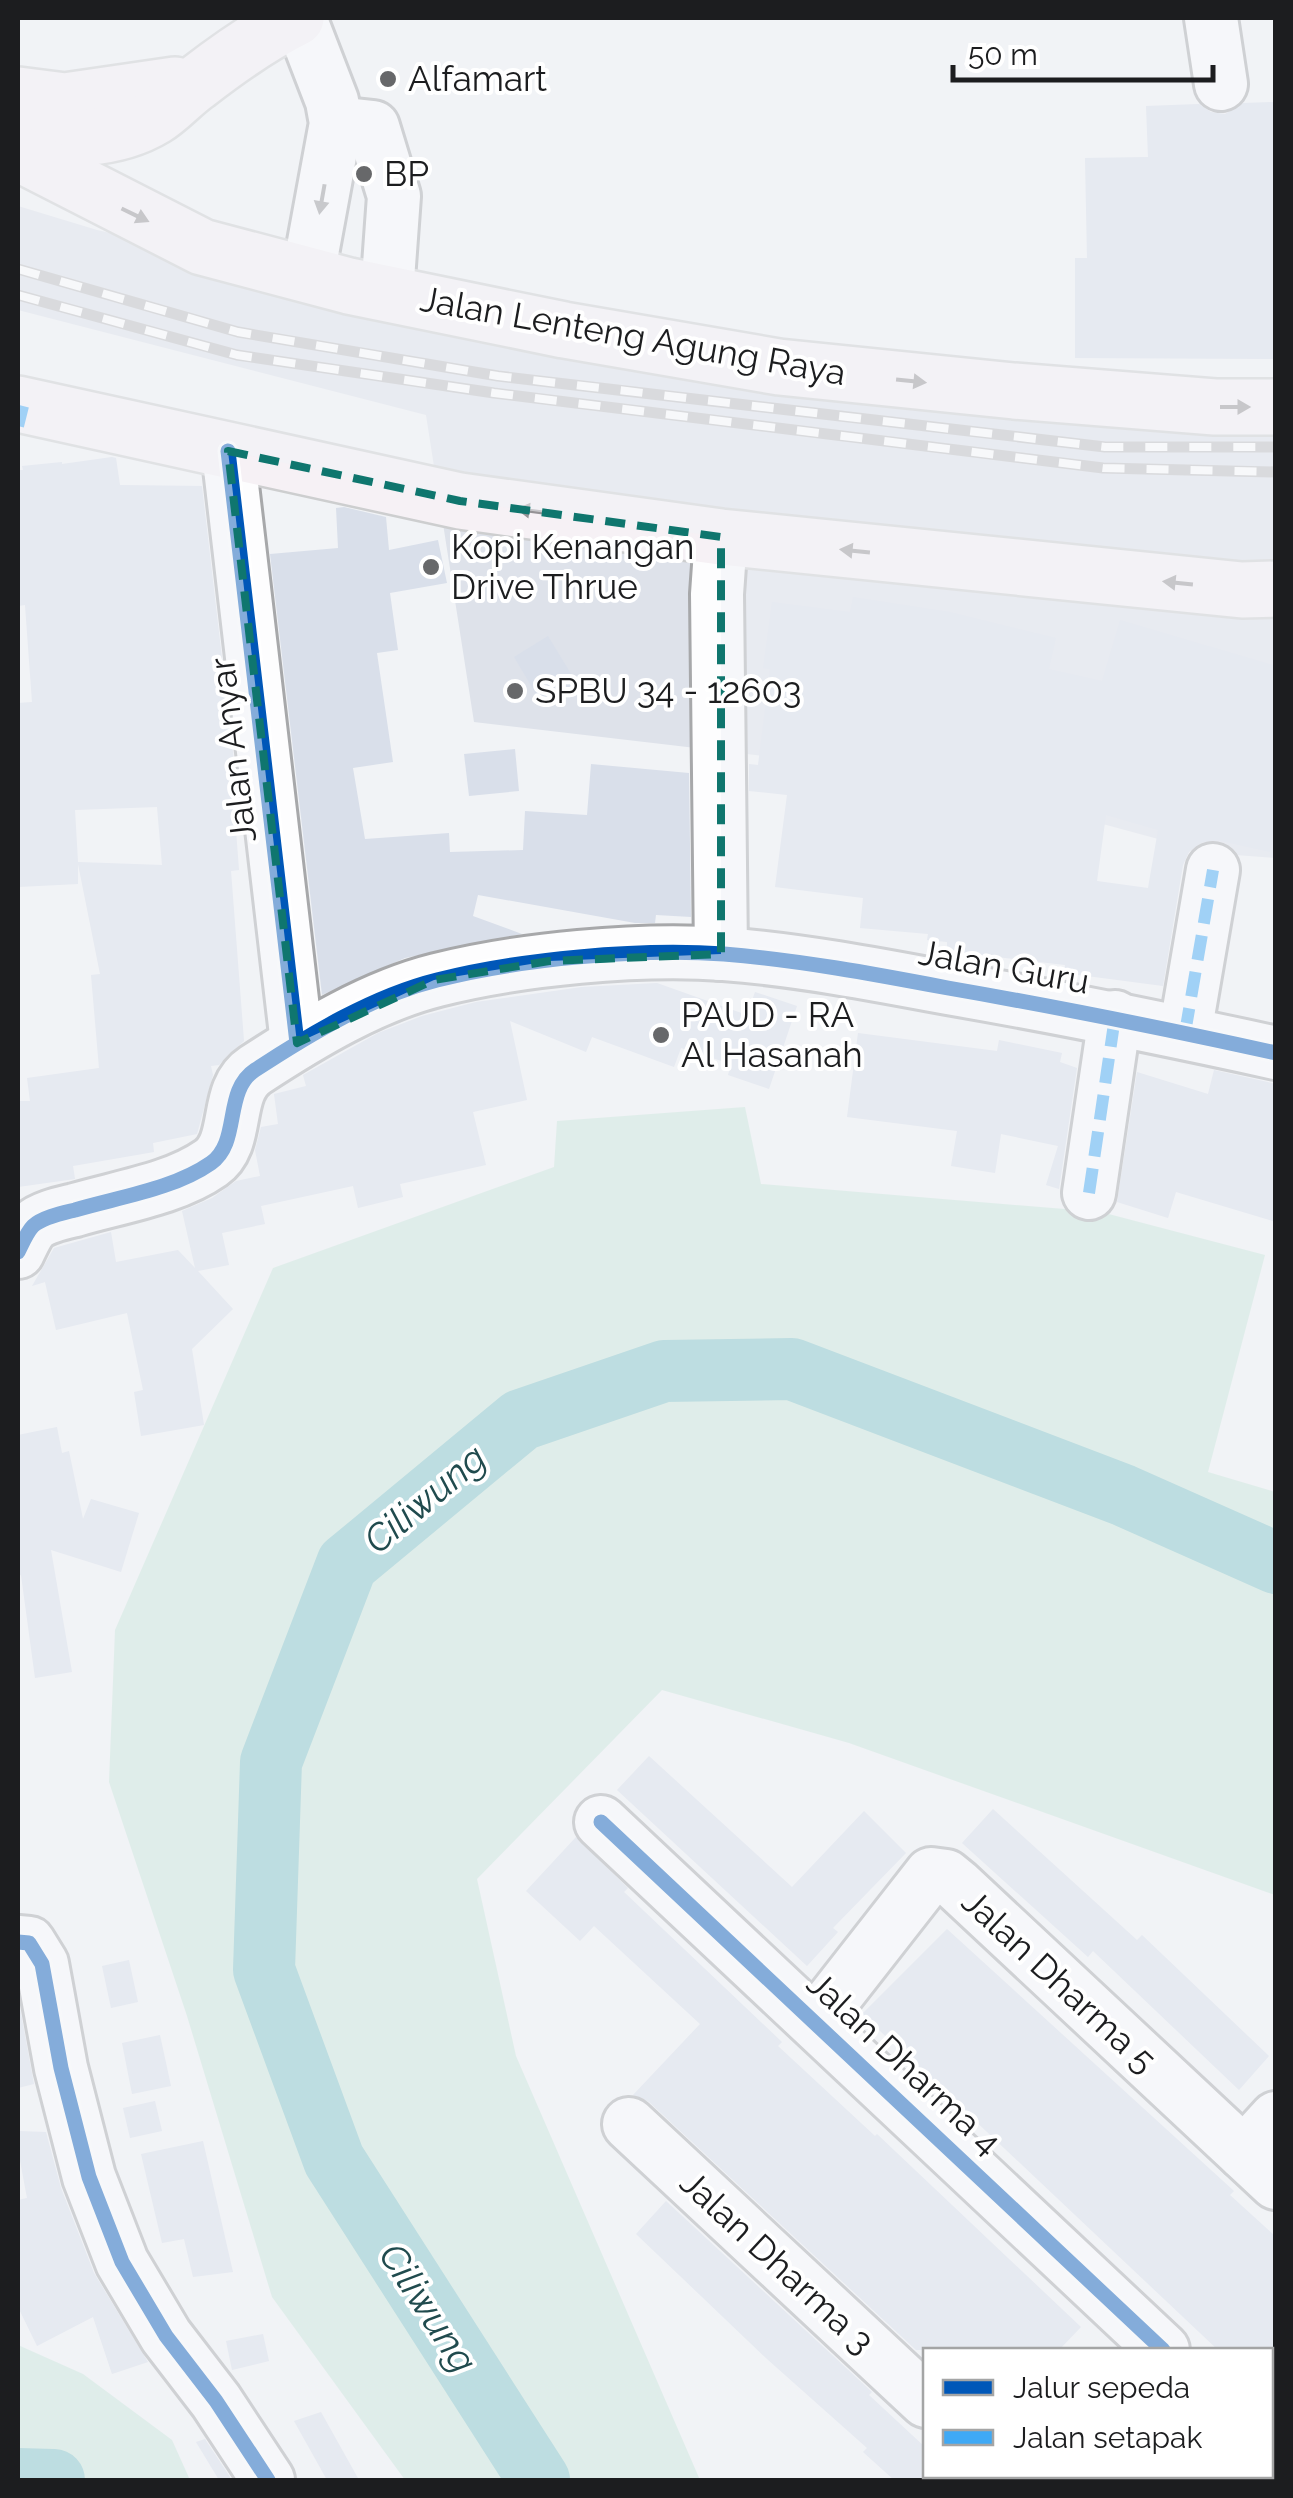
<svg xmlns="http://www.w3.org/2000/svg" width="1293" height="2498" font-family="Raleway,sans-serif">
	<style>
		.built { fill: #dee2ea }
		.green { fill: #cbe7db }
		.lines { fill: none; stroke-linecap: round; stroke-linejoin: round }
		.river { stroke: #7fc3c7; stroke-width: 62 }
		.building { fill: #d9dfea; fill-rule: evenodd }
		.minor-casing { stroke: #a7a8aa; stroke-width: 58 }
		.major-casing { stroke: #cdcecf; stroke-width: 60 }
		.minor { stroke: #fdfdfe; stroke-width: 52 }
		.major { stroke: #f6f1f5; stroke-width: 55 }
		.rail-casing { stroke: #bdbdbf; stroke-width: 11 }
		.rail { stroke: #fff; stroke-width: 8; stroke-dasharray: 22; stroke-linecap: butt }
		.quiet { stroke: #3fa9f5; stroke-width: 12; stroke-dasharray: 25 12; stroke-linecap: butt }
		.cycleway-casing { stroke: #fff; stroke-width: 21 }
		.cycleway { stroke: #0057b8; stroke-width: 15 }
		.oneway { fill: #98989a }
		.oneway2 { fill: #949295 }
		.marked { fill: none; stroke: #0f766e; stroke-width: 8; stroke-dasharray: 20 12; stroke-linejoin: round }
		.poi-dot { fill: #67686a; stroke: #fff; stroke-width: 4 }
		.labels { text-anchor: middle; stroke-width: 8; stroke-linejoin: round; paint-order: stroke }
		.poi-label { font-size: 35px; fill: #1c1d1f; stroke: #fff; text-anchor: start }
		.street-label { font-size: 35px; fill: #1c1d1f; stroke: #fff }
		.water-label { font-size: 38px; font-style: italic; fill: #204b4e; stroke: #fff }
	</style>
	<rect width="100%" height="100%" fill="#f1f3f6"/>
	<polygon class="built" points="18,206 97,230 257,266 610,335 1275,402 1275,858 1210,853 918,774 474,722 426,415 18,310"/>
	<g class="green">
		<polygon points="745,1107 761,1184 1101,1212 1265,1255 1208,1472 1275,1492 1275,1895 849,1743 662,1690 477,1879 516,2056 700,2480 405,2480 272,2297 187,2016 109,1782 115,1630 273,1268 554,1167 557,1121"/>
		<polygon points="18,2345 83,2374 172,2440 190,2480 18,2480"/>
	</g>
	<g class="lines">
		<g class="river">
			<polyline points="18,2479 54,2480"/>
			<polyline points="539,2480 334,2160 264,1970 271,1762 347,1564 521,1420 664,1371 792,1369 1123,1495 1276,1563"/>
		</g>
	</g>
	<g class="building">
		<polygon points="1276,102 1274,359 1075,358 1075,258 1087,258 1085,158 1148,157 1146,106 1199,104 1211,112 1225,114 1243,103"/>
		<path d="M112,457L116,458L120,485L202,486L239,804H234L239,870L231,871L244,1041L219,1065L211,1066L213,1075L197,1134L153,1143L154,1152L73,1166L75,1179L18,1187V1101H30L27,1078L99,1068L91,975L100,974L78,864V884L18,887V703L32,702L25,605L18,606V470H23L22,466L62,462V464ZM157,807L162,865L78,862L75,810Z"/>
		<polygon points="344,507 386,517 389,550 438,540 447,583 390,593 398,650 377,653 393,762 353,768 365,839 449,833 450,852 523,850 525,811 587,815 591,764 689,773 691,917 656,915 655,923 635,923 478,895 473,916 522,934 405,958 322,995 270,554 338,548 336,508"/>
		<path d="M853,597L950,612L1056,638L1049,669L1102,681L1120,620L1276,666V817L1270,852L1217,840L1202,842L1189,852L1183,865L1163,986L1064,973L1065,965L947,951V942L927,940L928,934L860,928L863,898L775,887L787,795L749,791V764L758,765L770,669L763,668L772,602L850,612ZM1106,815L1158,830L1148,888L1097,881Z"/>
		<polygon points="548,636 576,682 542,704 514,657"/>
		<polygon points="515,749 519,791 469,796 464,754"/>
		<polygon points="657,983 747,1015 755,992 797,1006 769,1089 728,1075 731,1064 681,1048 674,1067 592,1037 586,1052 510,1021 527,1100 473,1112 486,1165 400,1184 403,1197 358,1208 353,1186 261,1206 265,1224 222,1233 229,1265 198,1271 233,1309 192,1349 204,1425 141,1436 134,1392 143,1390 127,1313 56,1330 45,1282 32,1286 54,1248 111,1232 116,1262 178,1250 195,1268 182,1211 212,1198 236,1181 260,1176 255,1150 261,1127 278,1124 274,1094 306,1086 303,1075 378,1033 422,1016 476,1002 582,987"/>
		<polygon points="858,1033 997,1051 999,1040 1062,1053 1060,1062 1077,1068 1059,1189 1046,1185 1058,1146 1001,1134 995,1173 951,1166 957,1131 847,1117"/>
		<polygon points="1214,1070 1276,1084 1276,1222 1176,1192 1168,1218 1117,1202 1137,1072 1208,1094"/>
		<polygon points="57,1427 62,1453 69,1451 83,1519 91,1499 139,1513 121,1572 51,1550 72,1672 35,1678 21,1575 18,1576 18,1435"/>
		<polygon points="649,1756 792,1887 864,1811 906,1853 833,1928 838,1932 807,1966 617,1790"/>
		<polygon points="993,1809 1137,1940 1142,1935 1269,2056 1239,2090 1093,1951 1088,1957 962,1843"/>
		<polygon points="576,1837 628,1888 624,1892 782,2042 778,2046 875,2136 877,2134 1081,2327 1059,2350 916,2350 649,2102 633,2095 700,2024 594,1926 580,1941 526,1891"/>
		<polygon points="947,1929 1234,2191 1230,2195 1276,2237 1276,2350 1218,2350 862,2014"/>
		<polygon points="129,1960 138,2002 111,2008 102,1966"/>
		<polygon points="18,1997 34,2084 18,2088"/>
		<polygon points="160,2035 171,2086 132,2094 122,2043"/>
		<polygon points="155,2101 162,2131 130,2138 123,2108"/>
		<polygon points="18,2131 46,2132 61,2188 94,2273 148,2362 112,2374 93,2317 37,2346 18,2307 18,2200 27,2198 18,2150"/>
		<polygon points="203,2141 233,2272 193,2277 184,2239 162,2243 141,2154"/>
		<polygon points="666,2201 872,2392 869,2395 926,2448 926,2480 894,2480 863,2452 867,2448 767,2359 636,2234"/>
		<polygon points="263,2334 269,2361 232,2370 226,2341"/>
		<polygon points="321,2412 359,2480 327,2480 294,2421"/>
		<polygon points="205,2439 232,2480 219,2480 196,2442"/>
	</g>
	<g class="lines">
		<g class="minor-casing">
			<g id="minor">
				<polyline points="300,18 332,101 336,123 308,275"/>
				<polyline points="1211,18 1221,84"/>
				<polyline points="336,123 373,127 394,196 387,293"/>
				<polyline points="228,451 297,1043"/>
				<polyline points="721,954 717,594 721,537"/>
				<polyline points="1185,1033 1213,870"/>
				<polyline points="1089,1193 1115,1017"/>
				<path d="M18,1252C22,1244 27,1232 33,1226C43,1217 63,1213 75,1210C119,1197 174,1189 211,1163C241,1142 223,1091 255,1070C310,1034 373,996 437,980C520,959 638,948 724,954C799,960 874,974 948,988C1058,1007 1167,1029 1276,1053"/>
				<polyline points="601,1822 1163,2350"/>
				<polyline points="18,1942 29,1943 42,1964 61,2068 89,2177 122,2262 166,2336 216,2401 268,2480"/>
				<polyline points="816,2021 931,1874 946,1876 957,1885 1276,2183"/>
				<polyline points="629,2124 926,2401"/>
				<polyline points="1244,2153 1276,2118"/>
				<polyline points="1270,2452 1276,2457"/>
				<polyline points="1005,2476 1010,2480"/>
			</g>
		</g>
		<g class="major-casing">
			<g id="major">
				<polyline points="18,95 65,101 175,85"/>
				<path d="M18,135C63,140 114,142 155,117C171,107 183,92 198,82C229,58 262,35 296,18"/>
				<polyline points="18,153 202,247 349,286 564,330 779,367 1014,391 1215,407 1276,407"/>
				<polyline points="18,404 460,501 721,537 1242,590 1276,589"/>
			</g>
		</g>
		<use href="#minor" class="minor"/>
		<use href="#major" class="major"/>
		<g class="rail-casing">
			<g id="rail">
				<polyline points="18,269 238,332 498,376 1105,447 1276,447"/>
				<polyline points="18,295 237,355 494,393 1103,468 1276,472"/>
			</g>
		</g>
		<use href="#rail" class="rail"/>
		<g class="quiet">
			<polyline points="18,426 23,406"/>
			<polyline points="1185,1033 1213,870"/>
			<polyline points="1089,1193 1115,1017"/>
		</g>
		<g class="cycleway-casing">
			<g id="cycleway">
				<polyline points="228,451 297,1043"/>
				<path d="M18,1252C22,1244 27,1232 33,1226C43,1217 63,1213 75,1210C119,1197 174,1189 211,1163C241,1142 223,1091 255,1070C310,1034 373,996 437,980C520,959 638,948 724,954C799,960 874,974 948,988C1058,1007 1167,1029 1276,1053"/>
				<polyline points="601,1822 1163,2350"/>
				<polyline points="18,1942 29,1943 42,1964 61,2068 89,2177 122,2262 166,2336 216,2401 268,2480"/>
			</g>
		</g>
		<use href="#cycleway" class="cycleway"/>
	</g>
	<defs><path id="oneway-solid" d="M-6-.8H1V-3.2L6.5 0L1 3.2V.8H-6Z" transform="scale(2.5)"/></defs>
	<use class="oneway" href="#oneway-solid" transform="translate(322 199) rotate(100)"/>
	<g class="oneway2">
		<use href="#oneway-solid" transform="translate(135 215) rotate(26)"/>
		<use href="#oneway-solid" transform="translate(911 381) rotate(6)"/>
		<use href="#oneway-solid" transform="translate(1235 407)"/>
		<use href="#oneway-solid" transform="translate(532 511) rotate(-172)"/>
		<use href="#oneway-solid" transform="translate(855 551) rotate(-174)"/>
		<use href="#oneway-solid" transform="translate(1178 583) rotate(-174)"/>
	</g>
	<path d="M0 0H1293V2498H0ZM228,451L460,501L721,537V954L549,961L434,980L297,1043Z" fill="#f1f3f6" fill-opacity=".55" fill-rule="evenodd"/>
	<path class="marked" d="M228,451L460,501L721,537V954L549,961L434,980L297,1043Z"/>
	<g class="poi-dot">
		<circle cx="388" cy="79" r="10"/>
		<circle cx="364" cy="174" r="10"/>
		<circle cx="431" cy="567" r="10"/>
		<circle cx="515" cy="691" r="10"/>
		<circle cx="661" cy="1035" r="10"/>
	</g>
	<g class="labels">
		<g class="poi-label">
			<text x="408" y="91">Alfamart</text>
			<text x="384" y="186">BP</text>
			<text x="451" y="559">Kopi Kenangan<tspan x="451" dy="40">Drive Thrue</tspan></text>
			<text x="535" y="703">SPBU 34 - 12603</text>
			<text x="681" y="1027">PAUD - RA<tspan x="681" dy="40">Al Hasanah</tspan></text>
		</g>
		<g class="street-label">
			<text transform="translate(633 336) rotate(10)" y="12">Jalan Lenteng Agung Raya</text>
			<text transform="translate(233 750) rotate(-97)" y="12">Jalan Anyar</text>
			<text transform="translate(1004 967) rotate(10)" y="12">Jalan Guru</text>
			<text transform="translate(1059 1981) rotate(43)" y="12">Jalan Dharma 5</text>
			<text transform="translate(904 2063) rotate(43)" y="12">Jalan Dharma 4</text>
			<text transform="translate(777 2262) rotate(43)" y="12">Jalan Dharma 3</text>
		</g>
		<g class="water-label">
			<text transform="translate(425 1499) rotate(-40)" y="13">Ciliwung</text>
			<text transform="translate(428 2308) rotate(57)" y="13">Ciliwung</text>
		</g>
	</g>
	<rect width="1293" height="2498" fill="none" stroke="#1c1d1f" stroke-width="40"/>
	<rect x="923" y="2348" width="350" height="130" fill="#ffffff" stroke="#a4a5a5" stroke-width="2.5"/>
	<rect x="943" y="2380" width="50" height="15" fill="#0057b8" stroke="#a4a5a5" stroke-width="2.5"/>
	<text x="1013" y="2398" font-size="30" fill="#1c1d1f">Jalur sepeda</text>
	<rect x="943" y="2430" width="50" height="15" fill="#3fa9f5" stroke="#a4a5a5" stroke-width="2.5"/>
	<text x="1013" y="2448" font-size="30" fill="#1c1d1f">Jalan setapak</text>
	<path d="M953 65v15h260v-15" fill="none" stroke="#1c1d1f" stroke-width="5"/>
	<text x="968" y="65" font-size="30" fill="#1c1d1f" stroke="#ffffff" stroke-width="8" paint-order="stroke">50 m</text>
</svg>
